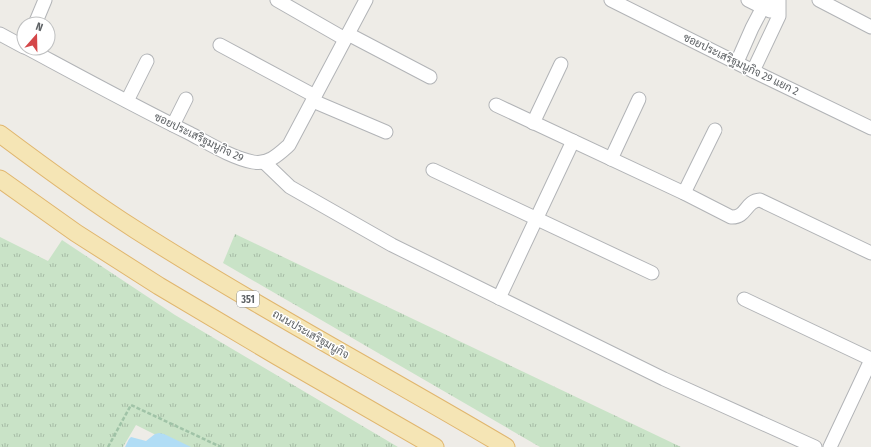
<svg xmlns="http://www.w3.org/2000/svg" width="871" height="447" font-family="'Fira Sans Condensed',Sarabun,sans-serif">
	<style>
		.grass { fill: url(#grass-tufts) }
		.water { fill: #b1ddf5 }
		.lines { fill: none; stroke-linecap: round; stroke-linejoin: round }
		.minor-casing { stroke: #b2b4b7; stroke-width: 15 }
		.major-casing { stroke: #e0b66e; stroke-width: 19 }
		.path { stroke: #a0c3a7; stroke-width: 2.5; stroke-dasharray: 4 2; stroke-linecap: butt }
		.minor { stroke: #fff; stroke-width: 13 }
		.major { stroke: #f5e5b5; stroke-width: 17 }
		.labels { text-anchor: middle; stroke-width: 3; stroke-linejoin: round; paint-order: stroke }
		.shield { fill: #fff; stroke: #8e9193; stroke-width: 1 }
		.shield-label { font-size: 10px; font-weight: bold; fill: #5e6265 }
		.street-label { font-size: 11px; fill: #5e6265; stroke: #fff }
	</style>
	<defs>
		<pattern id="grass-tufts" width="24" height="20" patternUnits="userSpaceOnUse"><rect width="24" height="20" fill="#c9e3c7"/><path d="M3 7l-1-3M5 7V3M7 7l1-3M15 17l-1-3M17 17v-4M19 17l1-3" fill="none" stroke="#a6bba5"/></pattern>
	</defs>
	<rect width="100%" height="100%" fill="#eeece7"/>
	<g class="grass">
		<polygon points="235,234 681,447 540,447 223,263"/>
		<polygon points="0,237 48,261 62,240 175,315 398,447 180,447 136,425 123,447 0,447"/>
	</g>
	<polygon class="water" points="159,433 164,434 191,447 125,447 129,439 131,437 146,441 155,434"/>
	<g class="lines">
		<g class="minor-casing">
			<g id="minor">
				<polyline points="277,0 345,39"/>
				<polyline points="611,0 753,71 871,128"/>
				<polyline points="748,0 770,11"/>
				<polyline points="819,0 871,27"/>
				<polyline points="35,24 45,0"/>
				<polyline points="0,34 24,47"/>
				<polyline points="348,34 430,77"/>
				<polyline points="220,45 315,96"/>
				<path d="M27,48C81,77 134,106 189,133C208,143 232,158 253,162C268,165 279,154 289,145L366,0"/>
				<polyline points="737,62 752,28 763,7 776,0"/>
				<polyline points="753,71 779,16 779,0"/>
				<polyline points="127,101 147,61"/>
				<polyline points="313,101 386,132"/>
				<path d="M496,105L684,193L731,217C747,218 745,201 760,200L871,253"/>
				<polyline points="533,123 561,64"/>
				<polyline points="173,125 186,99"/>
				<polyline points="611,159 639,99"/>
				<polyline points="264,162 290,187 392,245 664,379 815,447"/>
				<polyline points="433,170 652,273"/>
				<polyline points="684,193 715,130"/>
				<polyline points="499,298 573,141"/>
				<polyline points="744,299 871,359"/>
				<polyline points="830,447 871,360"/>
			</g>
		</g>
		<g class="major-casing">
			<g id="major">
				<path d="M0,134C44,167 89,200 136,230C257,307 383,374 506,447"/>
				<polyline points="0,179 76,233 159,286 277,356 435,447"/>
			</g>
		</g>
		<polyline class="path" points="108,447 131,405 221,447"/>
		<use href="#minor" class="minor"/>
		<use href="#major" class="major"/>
	</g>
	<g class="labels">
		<rect class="shield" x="237" y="291" width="22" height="16" rx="3"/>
		<g class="shield-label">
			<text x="248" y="303">351</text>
		</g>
		<g class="street-label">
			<text transform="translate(741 64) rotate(26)" y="4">ซอยประเสริฐมนูกิจ 29 แยก 2</text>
			<text transform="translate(199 137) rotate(26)" y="4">ซอยประเสริฐมนูกิจ 29</text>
			<text transform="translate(311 334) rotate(30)" y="4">ถนนประเสริฐมนูกิจ</text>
		</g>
	</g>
	<g transform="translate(36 36) rotate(20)"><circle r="19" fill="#ffffff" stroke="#bfc0c1"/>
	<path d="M0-3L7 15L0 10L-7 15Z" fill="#d44749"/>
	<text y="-6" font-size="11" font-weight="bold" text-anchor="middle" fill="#5e6265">N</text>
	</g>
</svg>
